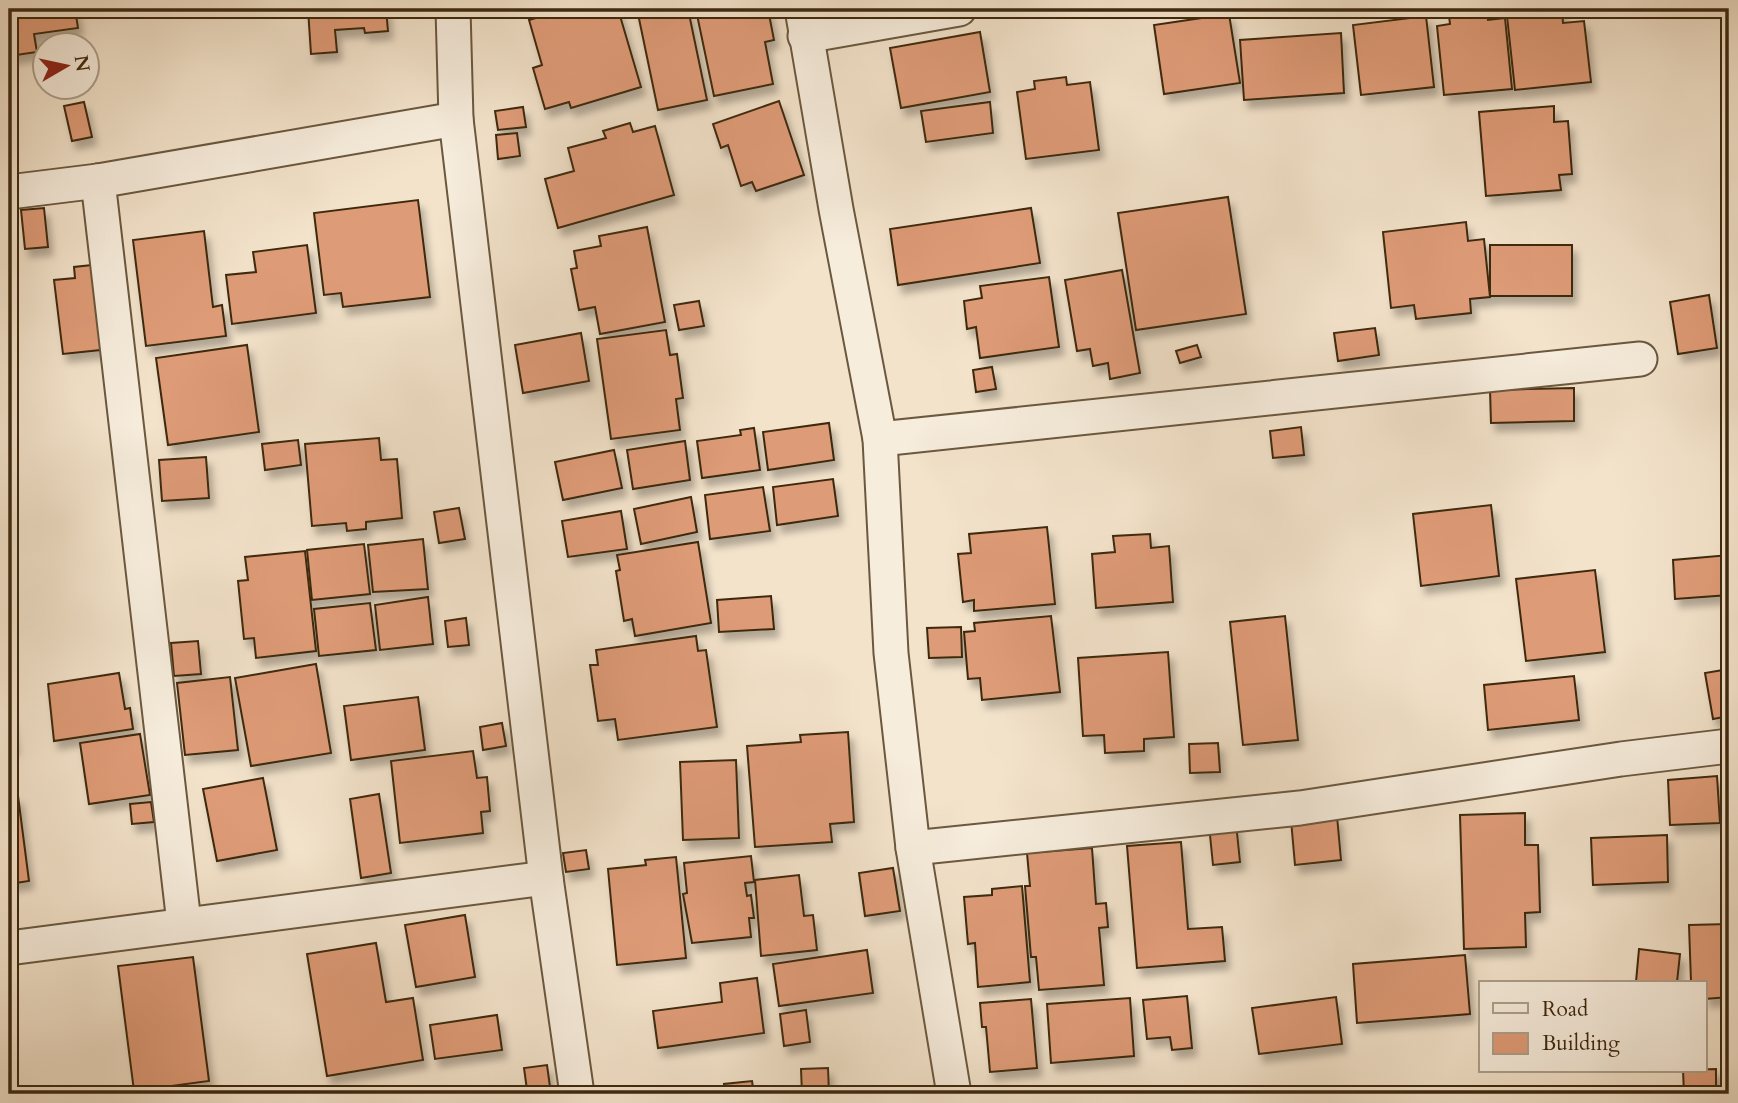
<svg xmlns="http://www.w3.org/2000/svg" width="1738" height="1103" font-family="Cardo,serif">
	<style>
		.building { fill: #de9b77; stroke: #3e290f; stroke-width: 2; filter: url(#shadow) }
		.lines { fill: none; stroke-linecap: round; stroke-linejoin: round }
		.minor-casing { stroke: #6b583e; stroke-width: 37 }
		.minor { stroke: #f7eddd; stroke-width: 33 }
	</style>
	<defs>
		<filter id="shadow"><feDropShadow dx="4.5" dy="8" stdDeviation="3.5" flood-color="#0004"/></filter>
	</defs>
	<rect width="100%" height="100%" fill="#f3e3cb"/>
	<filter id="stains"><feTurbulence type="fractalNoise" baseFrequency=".00286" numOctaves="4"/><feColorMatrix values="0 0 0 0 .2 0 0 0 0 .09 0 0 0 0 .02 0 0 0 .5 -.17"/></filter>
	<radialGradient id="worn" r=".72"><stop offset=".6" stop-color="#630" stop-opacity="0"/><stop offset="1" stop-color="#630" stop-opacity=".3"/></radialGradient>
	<g class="building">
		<polygon points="9,9 75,9 78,28 34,34 37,52 9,56"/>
		<polygon points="308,9 386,9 388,31 365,33 364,28 335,30 337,52 311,54"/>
		<polygon points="566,9 618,9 641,87 571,108 569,102 545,109 533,68 542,65 529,20"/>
		<polygon points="637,9 688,9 707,100 658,110"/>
		<polygon points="768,9 774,40 765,42 773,84 714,96 696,10"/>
		<polygon points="1562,10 1563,23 1584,21 1591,82 1515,90 1507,16"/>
		<polygon points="1487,12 1488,20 1505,18 1512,89 1444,95 1437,26 1450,24 1449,16"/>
		<polygon points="1229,14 1240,83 1164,94 1154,25"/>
		<polygon points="1426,16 1434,87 1361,95 1353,25"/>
		<polygon points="980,32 990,92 901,108 890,48"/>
		<polygon points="1341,33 1344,93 1244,100 1240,40"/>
		<polygon points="1066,77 1067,85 1090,82 1099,150 1026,159 1017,92 1035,89 1034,81"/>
		<polygon points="779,101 804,175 756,191 752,182 741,186 728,145 721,148 713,124"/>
		<polygon points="84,102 92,137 72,141 64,106"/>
		<polygon points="990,102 993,133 926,142 921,111"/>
		<polygon points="1554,106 1554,122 1568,121 1572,174 1559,175 1561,190 1486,196 1479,112"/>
		<polygon points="523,107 526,127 498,130 495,111"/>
		<polygon points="630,123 633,132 655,126 674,195 558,228 545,179 574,171 568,148 606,138 603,131"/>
		<polygon points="517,133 520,156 498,159 496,135"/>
		<polygon points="1228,197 1246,314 1136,330 1118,213"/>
		<polygon points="418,200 430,297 343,307 341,293 324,295 314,213"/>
		<polygon points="44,208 48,247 25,249 21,210"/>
		<polygon points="1031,208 1040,263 898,285 890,229"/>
		<polygon points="1466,222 1468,241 1484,239 1490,297 1470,299 1471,313 1416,319 1414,305 1391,308 1383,232"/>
		<polygon points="647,227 665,322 600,334 595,307 579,310 571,269 577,268 574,251 601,246 599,236"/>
		<polygon points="204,231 213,307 222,305 226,336 146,346 133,240"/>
		<polygon points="307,245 316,313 232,324 226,275 256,272 253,252"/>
		<rect x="1490" y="245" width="82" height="51"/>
		<polygon points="101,264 110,349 63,354 54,280 75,278 74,267"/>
		<polygon points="1122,270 1140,373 1110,379 1108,363 1093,366 1090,349 1077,351 1065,280"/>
		<polygon points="1049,277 1059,347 980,358 976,327 967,329 964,301 982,298 980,286"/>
		<polygon points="1709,295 1717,348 1678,354 1670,302"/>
		<polygon points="699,301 704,326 679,330 674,305"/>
		<polygon points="1375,328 1379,355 1338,361 1334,333"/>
		<polygon points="666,330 670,355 677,354 683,398 676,399 680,430 611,439 597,339"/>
		<polygon points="581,333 589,381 523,393 515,345"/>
		<polygon points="247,345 259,432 168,445 156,358"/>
		<polygon points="1197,345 1201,357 1180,363 1176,351"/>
		<polygon points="992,367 996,389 976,392 973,370"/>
		<polygon points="1574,388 1574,421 1491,423 1490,390"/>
		<polygon points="829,423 834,460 768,470 763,432"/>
		<polygon points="1301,427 1304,455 1273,458 1270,431"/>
		<polygon points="754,428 760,470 702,478 697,441 741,435 740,430"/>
		<polygon points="379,438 381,460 397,459 402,518 366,522 366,529 347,531 346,523 312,526 305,444"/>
		<polygon points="298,440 301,465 265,470 262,444"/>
		<polygon points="685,441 690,480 633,489 627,450"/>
		<polygon points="614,450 622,488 563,500 555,462"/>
		<polygon points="206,457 209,498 162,501 159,460"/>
		<polygon points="833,479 838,516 777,525 773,487"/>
		<polygon points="763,487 770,531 710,539 705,495"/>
		<polygon points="691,497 697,532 641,544 634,509"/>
		<polygon points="1491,505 1499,576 1421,586 1413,514"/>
		<polygon points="459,508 465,539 439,543 434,512"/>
		<polygon points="621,511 627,549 568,557 562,521"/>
		<polygon points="1047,527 1055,604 974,611 974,600 963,602 958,554 971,553 969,534"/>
		<polygon points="1150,534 1151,548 1169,546 1173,602 1096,608 1092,554 1115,552 1113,536"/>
		<polygon points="423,539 428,589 373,592 368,545"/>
		<polygon points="698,542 711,623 635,636 632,619 624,621 616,571 620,570 617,555"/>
		<polygon points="364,544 370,594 312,600 307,550"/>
		<polygon points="305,551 316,651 256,658 254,638 244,639 238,581 248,580 245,557"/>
		<polygon points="1729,555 1729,595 1675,599 1673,560"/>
		<polygon points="1595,570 1605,652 1526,661 1516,579"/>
		<polygon points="771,596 774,629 719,632 717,600"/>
		<polygon points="428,597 433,644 380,650 375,605"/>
		<polygon points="370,603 376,650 319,656 314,609"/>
		<polygon points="1051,616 1060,692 982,700 980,678 968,679 964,632 975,631 974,623"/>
		<polygon points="1285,616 1298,740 1243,745 1230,622"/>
		<polygon points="466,618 469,645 448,647 445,621"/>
		<polygon points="961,627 962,657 929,658 927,628"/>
		<polygon points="696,636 698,651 706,650 717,727 618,740 615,719 598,721 590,665 598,665 596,650"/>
		<polygon points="198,641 201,674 174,676 171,643"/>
		<polygon points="1168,652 1174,737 1144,739 1144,751 1105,753 1104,735 1083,736 1078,658"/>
		<polygon points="316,664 331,753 251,766 235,678"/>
		<polygon points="1729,669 1729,716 1713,719 1705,673"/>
		<polygon points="119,673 125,709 130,708 133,729 54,741 48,684"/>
		<polygon points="1574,676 1579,720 1488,730 1484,685"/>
		<polygon points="230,677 238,750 185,755 177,683"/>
		<polygon points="418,697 425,750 351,760 344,706"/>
		<polygon points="9,713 14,746 9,747"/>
		<polygon points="502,723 506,746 483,750 480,727"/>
		<polygon points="848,732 854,822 830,824 832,842 755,847 747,746 801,742 800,735"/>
		<polygon points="140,734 150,795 89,804 80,743"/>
		<polygon points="1218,743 1220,772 1190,773 1189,744"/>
		<polygon points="473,751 477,778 487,777 490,811 481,812 483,833 400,843 391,761"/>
		<polygon points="736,760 739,838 683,840 680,762"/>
		<polygon points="1717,776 1720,823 1670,825 1668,780"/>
		<polygon points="263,778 277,850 217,861 203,789"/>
		<polygon points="379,794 391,873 361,878 350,799"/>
		<polygon points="18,796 29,881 9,884 9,797"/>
		<polygon points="151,802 154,822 132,824 130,804"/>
		<polygon points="1525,813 1525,845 1538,845 1540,912 1525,913 1526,947 1464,949 1460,815"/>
		<polygon points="1337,816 1341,860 1295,865 1291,820"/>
		<polygon points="1236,823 1240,862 1213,865 1209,825"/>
		<polygon points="1667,835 1668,882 1593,885 1591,838"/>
		<polygon points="1181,842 1188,929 1222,927 1225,961 1137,968 1127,846"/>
		<polygon points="1092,848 1096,904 1106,903 1108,927 1099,928 1104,985 1039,990 1036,957 1031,957 1025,886 1030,886 1027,853"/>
		<polygon points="586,850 589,869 566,872 563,853"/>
		<polygon points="751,856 754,882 745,883 747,896 751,895 754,918 749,918 751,937 692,943 683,894 687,893 684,863"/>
		<polygon points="676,857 686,958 617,965 608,869 646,865 645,860"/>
		<polygon points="893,868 900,911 865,916 859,873"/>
		<polygon points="799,875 804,916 813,915 817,950 761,956 755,880"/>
		<polygon points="1022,886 1030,982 978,987 975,943 968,944 964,897 992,895 992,889"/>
		<polygon points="465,915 475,977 416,987 405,925"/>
		<polygon points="1729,924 1729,997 1705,999 1705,982 1691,982 1689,925"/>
		<polygon points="376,943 386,1002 413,998 423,1060 327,1076 307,954"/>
		<polygon points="1639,949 1680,954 1677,982 1636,982"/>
		<polygon points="867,950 873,993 779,1006 773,964"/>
		<polygon points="1465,955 1470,1014 1357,1023 1353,964"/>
		<polygon points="193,957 209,1081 134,1091 118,966"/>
		<polygon points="757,978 764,1033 658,1048 653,1011 722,1002 720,983"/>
		<polygon points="1187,996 1192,1048 1172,1050 1170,1037 1147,1039 1143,1000"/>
		<polygon points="1336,997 1342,1044 1259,1054 1252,1008"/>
		<polygon points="1130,998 1134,1056 1051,1063 1047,1004"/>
		<polygon points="1031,999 1037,1068 990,1072 986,1027 982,1027 980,1003"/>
		<polygon points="806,1010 810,1042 784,1046 780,1014"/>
		<polygon points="497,1015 502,1050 435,1059 430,1025"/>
		<polygon points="547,1065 550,1087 527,1090 524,1068"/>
		<polygon points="828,1068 829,1094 802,1094 801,1069"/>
		<polygon points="1716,1069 1716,1094 1684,1094 1683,1070"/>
		<polygon points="752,1081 754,1094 726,1094 724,1084"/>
		<polygon points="706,1086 707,1094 689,1094 688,1088"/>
	</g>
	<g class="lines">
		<g class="minor-casing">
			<g id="minor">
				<polyline points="453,9 456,119 546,878 577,1094"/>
				<polyline points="802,9 836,209 880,439 891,653 913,848 954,1094"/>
				<polyline points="805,36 959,9"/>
				<polyline points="98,181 184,923"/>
				<polyline points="9,192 98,181 456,119"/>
				<polyline points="880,439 1640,359"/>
				<polyline points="913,848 1300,808 1621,759 1729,746"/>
				<polyline points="9,948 546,878"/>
			</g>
		</g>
		<use href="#minor" class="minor"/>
	</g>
	<rect width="1738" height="1103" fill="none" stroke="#f3e3cb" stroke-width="35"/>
	<rect x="10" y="10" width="1717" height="1082" fill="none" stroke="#3e290f" stroke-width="3.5"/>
	<rect x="18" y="18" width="1703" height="1068" fill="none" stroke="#3e290f" stroke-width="2"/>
	<rect x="1479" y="981" width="228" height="91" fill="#f7eddd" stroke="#ad9f8b" stroke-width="2"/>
	<rect x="1493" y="1003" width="35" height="10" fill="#f7eddd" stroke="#ad9f8b" stroke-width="2"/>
	<text x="1542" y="1016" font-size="21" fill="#3e290f">Road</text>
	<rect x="1493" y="1033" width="35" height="21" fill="#de9b77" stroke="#ad9f8b" stroke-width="2"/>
	<text x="1542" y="1050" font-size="21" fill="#3e290f">Building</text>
	<g transform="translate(66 66) rotate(81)"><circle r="33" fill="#f7eddd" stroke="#ad9f8b" stroke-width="2"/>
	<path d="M0-5L12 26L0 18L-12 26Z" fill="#8f2418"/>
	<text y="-10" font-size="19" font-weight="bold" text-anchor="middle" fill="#3e290f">N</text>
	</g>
	<rect width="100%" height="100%" filter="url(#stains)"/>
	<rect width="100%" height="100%" fill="url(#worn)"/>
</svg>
